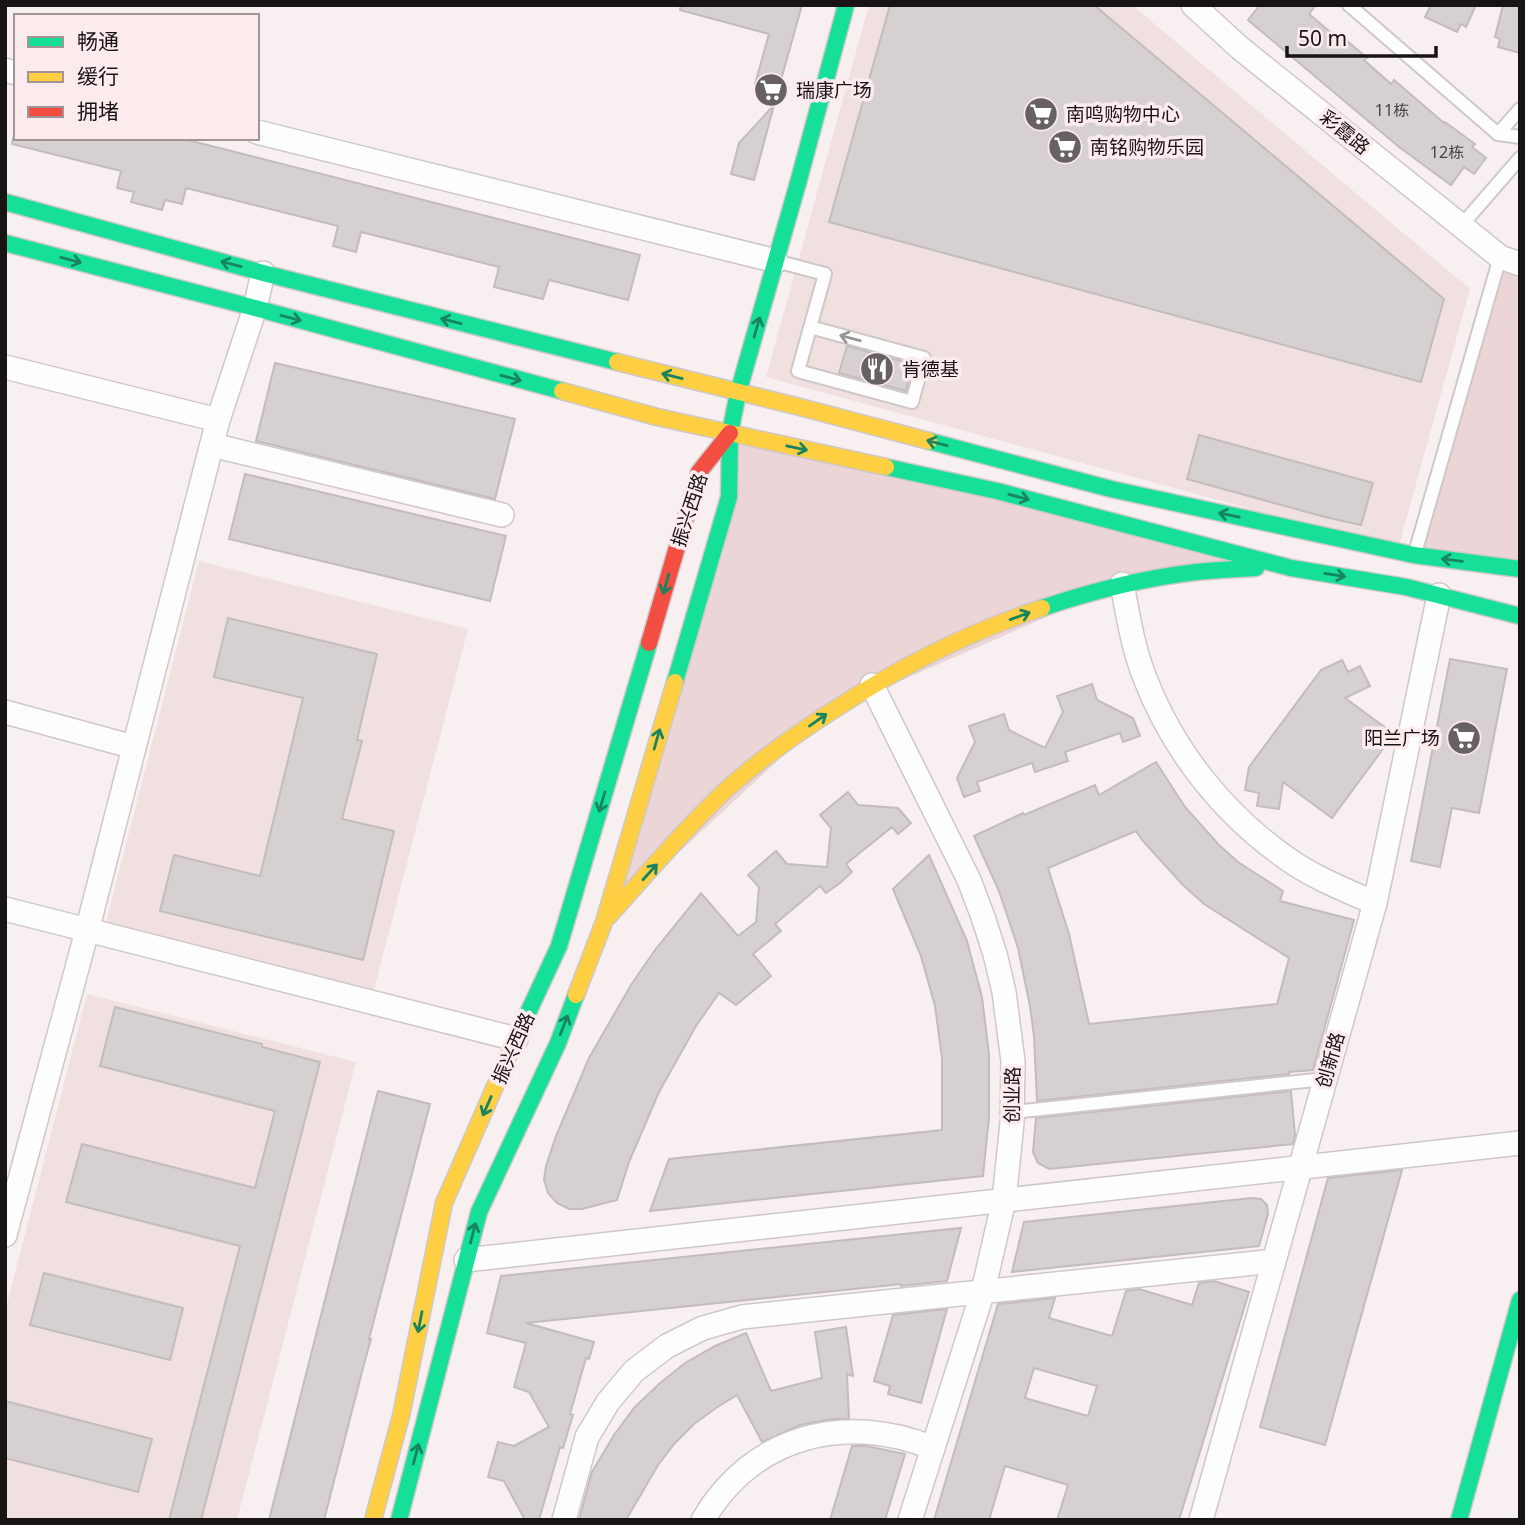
<svg xmlns="http://www.w3.org/2000/svg" width="1525" height="1525" font-family="'Noto Sans','Noto Sans SC',sans-serif">
	<style>
		.built { fill: #f1e0e0 }
		.green { fill: #ebd5d6 }
		.building { fill: #d7d0d1; stroke: #c3bcbd; stroke-width: 2; fill-rule: evenodd }
		.lines { fill: none; stroke-linecap: round; stroke-linejoin: round }
		.lane-casing { stroke: #cfc8c8; stroke-width: 16 }
		.street-casing { stroke: #cfc8c8; stroke-width: 26 }
		.fast-casing { stroke: #cfc8c8; stroke-width: 19 }
		.slow-casing { stroke: #cfc8c8; stroke-width: 19 }
		.jam-casing { stroke: #cfc8c8; stroke-width: 19 }
		.lane { stroke: #fefdfd; stroke-width: 12 }
		.street { stroke: #fefdfd; stroke-width: 23 }
		.fast { stroke: #16e098; stroke-width: 16 }
		.slow { stroke: #ffcf43; stroke-width: 16 }
		.jam { stroke: #f24e42; stroke-width: 16 }
		.oneway { stroke: #17845d }
		.oneway2 { stroke: #979494 }
		.labels { text-anchor: middle; stroke-width: 7; stroke-linejoin: round; paint-order: stroke }
		.number-label { font-size: 16px; fill: #484343 }
		.poi-label { font-size: 19px; fill: #191414; stroke: #fcebec; text-anchor: start }
		.street-label { font-size: 19px; fill: #191414; stroke: #fcebec }
	</style>
	<rect width="100%" height="100%" fill="#f8eff0"/>
	<g class="built">
		<polygon points="869,5 1132,5 1470,289 1398,549 766,377"/>
		<polygon points="199,561 468,629 372,997 104,930"/>
		<polygon points="87,994 356,1062 237,1520 5,1520 5,1312"/>
	</g>
	<g class="green">
		<polygon points="1500,257 1520,264 1520,569 1414,555"/>
		<polygon points="736,434 1291,568 1122,584 831,711 604,922"/>
	</g>
	<g class="building">
		<polygon points="681,5 802,5 776,98 755,84 769,34 680,10"/>
		<polygon points="890,5 1094,5 1444,299 1421,382 829,222"/>
		<polygon points="1260,5 1316,5 1309,14 1336,37 1339,34 1367,58 1364,60 1391,84 1394,80 1444,123 1445,122 1475,144 1472,147 1486,158 1474,174 1464,167 1451,185 1399,147 1248,20"/>
		<polygon points="1431,5 1476,5 1466,27 1461,24 1457,32 1425,17"/>
		<polygon points="1503,5 1520,5 1520,53 1498,47 1500,39 1495,37"/>
		<polygon points="774,105 754,180 731,174 739,143"/>
		<polygon points="13,138 180,138 640,255 628,300 549,280 543,299 494,287 499,267 361,232 356,252 333,246 338,226 186,188 182,204 165,200 162,210 131,202 134,192 117,188 121,171 12,144"/>
		<polygon points="847,346 913,364 906,391 839,373"/>
		<polygon points="275,363 515,419 495,499 256,441"/>
		<polygon points="1199,435 1373,483 1361,525 1325,517 1187,479"/>
		<polygon points="245,474 506,536 490,601 229,539"/>
		<polygon points="228,618 377,654 357,740 362,741 342,819 394,831 363,960 160,911 174,855 260,876 303,698 214,677"/>
		<polygon points="1450,659 1507,669 1479,813 1452,808 1440,867 1411,861"/>
		<polygon points="1342,660 1348,672 1360,666 1370,686 1345,698 1394,734 1332,818 1283,782 1279,809 1257,806 1259,793 1245,790 1249,767 1321,670"/>
		<polygon points="1092,684 1097,700 1133,718 1140,736 1123,742 1120,733 1065,752 1068,761 1035,772 1032,763 977,782 980,791 964,797 957,778 975,742 969,726 1004,714 1009,730 1045,748 1063,712 1057,696"/>
		<path d="M1156,762L1185,807L1219,845L1238,862L1283,891L1280,901L1354,920L1313,1070L1289,1072V1074L1037,1101L1034,1036L1030,1006L1018,948L999,891L974,836L1023,813L1024,815L1095,785L1099,795ZM1136,831L1142,840L1182,884L1204,904L1289,958L1277,1004L1089,1024L1069,934L1048,868Z"/>
		<polygon points="848,792 858,805 898,808 911,823 898,834 892,827 846,864 852,872 840,883 826,893 820,886 775,924 781,931 753,954 771,976 736,1005 719,993 696,1026 659,1092 629,1162 617,1200 582,1209 569,1209 557,1203 548,1193 544,1180 546,1166 556,1136 589,1058 631,985 655,950 701,893 738,936 756,922 759,887 748,875 776,851 787,864 827,867 831,828 820,815"/>
		<polygon points="929,855 967,941 982,997 989,1054 989,1117 983,1176 650,1211 669,1159 942,1130 942,1058 935,1006 921,956 893,889"/>
		<polygon points="115,1007 262,1044 262,1047 320,1062 201,1520 169,1520 240,1246 66,1202 82,1144 255,1188 275,1111 100,1066"/>
		<polygon points="378,1091 430,1104 369,1339 371,1339 364,1364 324,1520 269,1520"/>
		<polygon points="1291,1091 1295,1135 1293,1144 1049,1169 1038,1163 1033,1152 1036,1118"/>
		<polygon points="1402,1170 1325,1445 1260,1427 1328,1178"/>
		<polygon points="1252,1198 1261,1199 1267,1205 1268,1214 1259,1246 1012,1272 1024,1222"/>
		<polygon points="961,1228 947,1281 901,1286 901,1284 526,1323 594,1342 589,1359 586,1358 570,1414 573,1415 563,1448 560,1447 539,1520 525,1520 504,1481 488,1477 498,1442 514,1446 549,1427 529,1392 514,1387 526,1343 487,1333 501,1276"/>
		<polygon points="44,1273 183,1308 170,1360 30,1325"/>
		<path d="M1214,1281L1249,1292L1179,1520H1057L1068,1485L1005,1466L989,1520H934L998,1304L1055,1298L1049,1318L1112,1336L1126,1291L1139,1289L1192,1305L1199,1283ZM1034,1368L1097,1386L1088,1416L1025,1398Z"/>
		<polygon points="947,1309 921,1403 888,1394 890,1386 874,1381 893,1315"/>
		<polygon points="846,1327 853,1376 847,1374 849,1419 832,1419 800,1425 762,1442 737,1395 716,1408 694,1424 675,1443 658,1465 626,1520 579,1520 592,1472 614,1435 634,1408 659,1384 685,1363 715,1346 746,1333 771,1391 822,1378 815,1332"/>
		<polygon points="5,1401 152,1439 138,1492 5,1458"/>
		<polygon points="852,1446 866,1446 905,1454 885,1520 830,1520"/>
	</g>
	<g class="lines">
		<g class="lane-casing">
			<g id="lane">
				<polyline points="1349,5 1498,134 1520,137"/>
				<polyline points="1498,134 1520,109"/>
				<polyline points="1461,226 1520,158"/>
				<polyline points="776,261 825,274 798,371 912,402 924,358 810,327"/>
				<polyline points="1415,553 1500,257"/>
				<polyline points="1013,1112 1325,1079"/>
			</g>
		</g>
		<g class="street-casing">
			<g id="street">
				<polyline points="1193,5 1240,48 1500,257 1520,264"/>
				<polyline points="5,70 16,73"/>
				<polyline points="257,132 776,261"/>
				<polyline points="5,367 218,420"/>
				<polyline points="212,445 502,515"/>
				<path d="M1122,584C1128,616 1133,648 1145,678C1173,751 1224,815 1289,860C1315,878 1345,890 1375,903"/>
				<polyline points="872,685 969,880 983,917 995,954 1004,992 1013,1061 1012,1123 1004,1200 983,1291 910,1520"/>
				<polyline points="5,712 134,747"/>
				<polyline points="5,909 516,1039"/>
				<polyline points="5,1235 87,931 218,420 255,308 263,273"/>
				<polyline points="466,1260 1520,1143"/>
				<polyline points="564,1520 587,1437 608,1402 634,1371 667,1346 703,1328 742,1317 1274,1261"/>
				<path d="M703,1520C752,1436 845,1412 933,1448"/>
				<polyline points="1201,1520 1375,903 1439,595"/>
			</g>
		</g>
		<g class="fast-casing">
			<g id="fast">
				<polyline points="5,202 263,273 617,362"/>
				<polyline points="5,243 255,308 562,391"/>
				<polyline points="929,441 1111,489 1414,555 1520,569"/>
				<polyline points="886,467 997,491 1291,568 1406,587 1520,616"/>
				<path d="M1042,608C1092,591 1144,578 1196,572C1216,570 1236,569 1256,568"/>
				<polyline points="675,682 729,497 730,433 738,393 798,183 846,5"/>
				<polyline points="514,1043 559,946 649,643"/>
				<polyline points="399,1520 479,1212 558,1043 576,995"/>
				<polyline points="1459,1520 1520,1300"/>
			</g>
		</g>
		<g class="slow-casing">
			<g id="slow">
				<polyline points="617,362 796,406 929,441"/>
				<polyline points="562,391 657,417 886,467"/>
				<path d="M609,916C648,873 686,827 729,787C761,759 796,734 832,711C898,668 968,632 1042,608"/>
				<polyline points="576,995 604,922 675,682"/>
				<polyline points="373,1520 401,1416 444,1203 514,1043"/>
			</g>
		</g>
		<g class="jam-casing">
			<polyline id="jam" points="649,643 699,472 730,433"/>
		</g>
		<use href="#lane" class="lane"/>
		<use href="#street" class="street"/>
		<use href="#fast" class="fast"/>
		<use href="#slow" class="slow"/>
		<use href="#jam" class="jam"/>
	</g>
	<defs><path id="oneway-shaft" d="M-6 0H5M1.5-3L5.5 0L1.5 3" fill="none" stroke-width="1.6" stroke-linecap="round" stroke-linejoin="round" transform="scale(1.75)"/></defs>
	<g class="oneway">
		<use href="#oneway-shaft" transform="translate(71 260) rotate(15)"/>
		<use href="#oneway-shaft" transform="translate(231 264) rotate(-165)"/>
		<use href="#oneway-shaft" transform="translate(291 318) rotate(15)"/>
		<use href="#oneway-shaft" transform="translate(451 321) rotate(-166)"/>
		<use href="#oneway-shaft" transform="translate(757 327) rotate(-74)"/>
		<use href="#oneway-shaft" transform="translate(672 376) rotate(-166)"/>
		<use href="#oneway-shaft" transform="translate(511 378) rotate(15)"/>
		<use href="#oneway-shaft" transform="translate(937 443) rotate(-165)"/>
		<use href="#oneway-shaft" transform="translate(797 448) rotate(12)"/>
		<use href="#oneway-shaft" transform="translate(1019 497) rotate(15)"/>
		<use href="#oneway-shaft" transform="translate(1229 515) rotate(-168)"/>
		<use href="#oneway-shaft" transform="translate(1452 560) rotate(-172)"/>
		<use href="#oneway-shaft" transform="translate(1335 575) rotate(9)"/>
		<use href="#oneway-shaft" transform="translate(666 584) rotate(106)"/>
		<use href="#oneway-shaft" transform="translate(1020 616) rotate(-20)"/>
		<use href="#oneway-shaft" transform="translate(818 720) rotate(-35)"/>
		<use href="#oneway-shaft" transform="translate(657 739) rotate(-74)"/>
		<use href="#oneway-shaft" transform="translate(602 802) rotate(106)"/>
		<use href="#oneway-shaft" transform="translate(650 872) rotate(-48)"/>
		<use href="#oneway-shaft" transform="translate(564 1025) rotate(-69)"/>
		<use href="#oneway-shaft" transform="translate(487 1106) rotate(114)"/>
		<use href="#oneway-shaft" transform="translate(473 1233) rotate(-76)"/>
		<use href="#oneway-shaft" transform="translate(420 1322) rotate(101)"/>
		<use href="#oneway-shaft" transform="translate(416 1454) rotate(-75)"/>
	</g>
	<use class="oneway2" href="#oneway-shaft" transform="translate(850 338) rotate(-165)"/>
	<defs>
		<g id="supermarket-disc" transform="scale(1.75)"><circle r="9.5" fill="#676161" stroke="#fcebec"/><path d="M-6-5.5h2.5l.6 2H6L4.5 2H-2.5L-4.4-4H-6ZM-1.5 3.2a1.3 1.3 0 1 0 .1 0ZM3 3.2a1.3 1.3 0 1 0 .1 0Z" fill="#fff"/></g>
		<g id="restaurant-disc" transform="scale(1.75)"><circle r="9.5" fill="#676161" stroke="#fcebec"/><path d="M-5-6h1v4h1v-4h1v4h1v-4h1v5L-1.5 .5V6h-2V.5L-5-1ZM5-6V6H3V1.5H1.5Q1.5-4 5-6Z" fill="#fff"/></g>
	</defs>
	<g fill-rule="evenodd">
		<use href="#supermarket-disc" x="771" y="90"/>
		<use href="#supermarket-disc" x="1041" y="114"/>
		<use href="#supermarket-disc" x="1065" y="147"/>
		<use href="#restaurant-disc" x="877" y="369"/>
		<use href="#supermarket-disc" x="1464" y="738"/>
	</g>
	<g class="labels">
		<g class="number-label">
			<text x="1392" y="116">11栋</text>
			<text x="1447" y="158">12栋</text>
		</g>
		<g class="poi-label">
			<text x="796" y="97">瑞康广场</text>
			<text x="1066" y="121">南鸣购物中心</text>
			<text x="1090" y="154">南铭购物乐园</text>
			<text x="902" y="376">肯德基</text>
			<text x="1440" y="745" text-anchor="end">阳兰广场</text>
		</g>
		<g class="street-label">
			<text transform="translate(1345 132) rotate(39)" y="7">彩霞路</text>
			<text transform="translate(689 510) rotate(-72)" y="7">振兴西路</text>
			<text transform="translate(513 1048) rotate(-66)" y="7">振兴西路</text>
			<text transform="translate(1330 1060) rotate(-74)" y="7">创新路</text>
			<text transform="translate(1012 1095) rotate(-89)" y="7">创业路</text>
		</g>
	</g>
	<rect width="1525" height="1525" fill="none" stroke="#191414" stroke-width="14"/>
	<rect x="14" y="14" width="245" height="126" fill="#fcebec" stroke="#a19596" stroke-width="2"/>
	<rect x="28" y="37" width="35" height="10" fill="#16e098" stroke="#a19596" stroke-width="2"/>
	<text x="77" y="49" font-size="21" fill="#191414">畅通</text>
	<rect x="28" y="72" width="35" height="10" fill="#ffcf43" stroke="#a19596" stroke-width="2"/>
	<text x="77" y="84" font-size="21" fill="#191414">缓行</text>
	<rect x="28" y="107" width="35" height="10" fill="#f24e42" stroke="#a19596" stroke-width="2"/>
	<text x="77" y="119" font-size="21" fill="#191414">拥堵</text>
	<path d="M1287 46v10h149v-10" fill="none" stroke="#191414" stroke-width="3.5"/>
	<text x="1298" y="46" font-size="21" fill="#191414" stroke="#fcebec" stroke-width="5" paint-order="stroke">50 m</text>
</svg>
